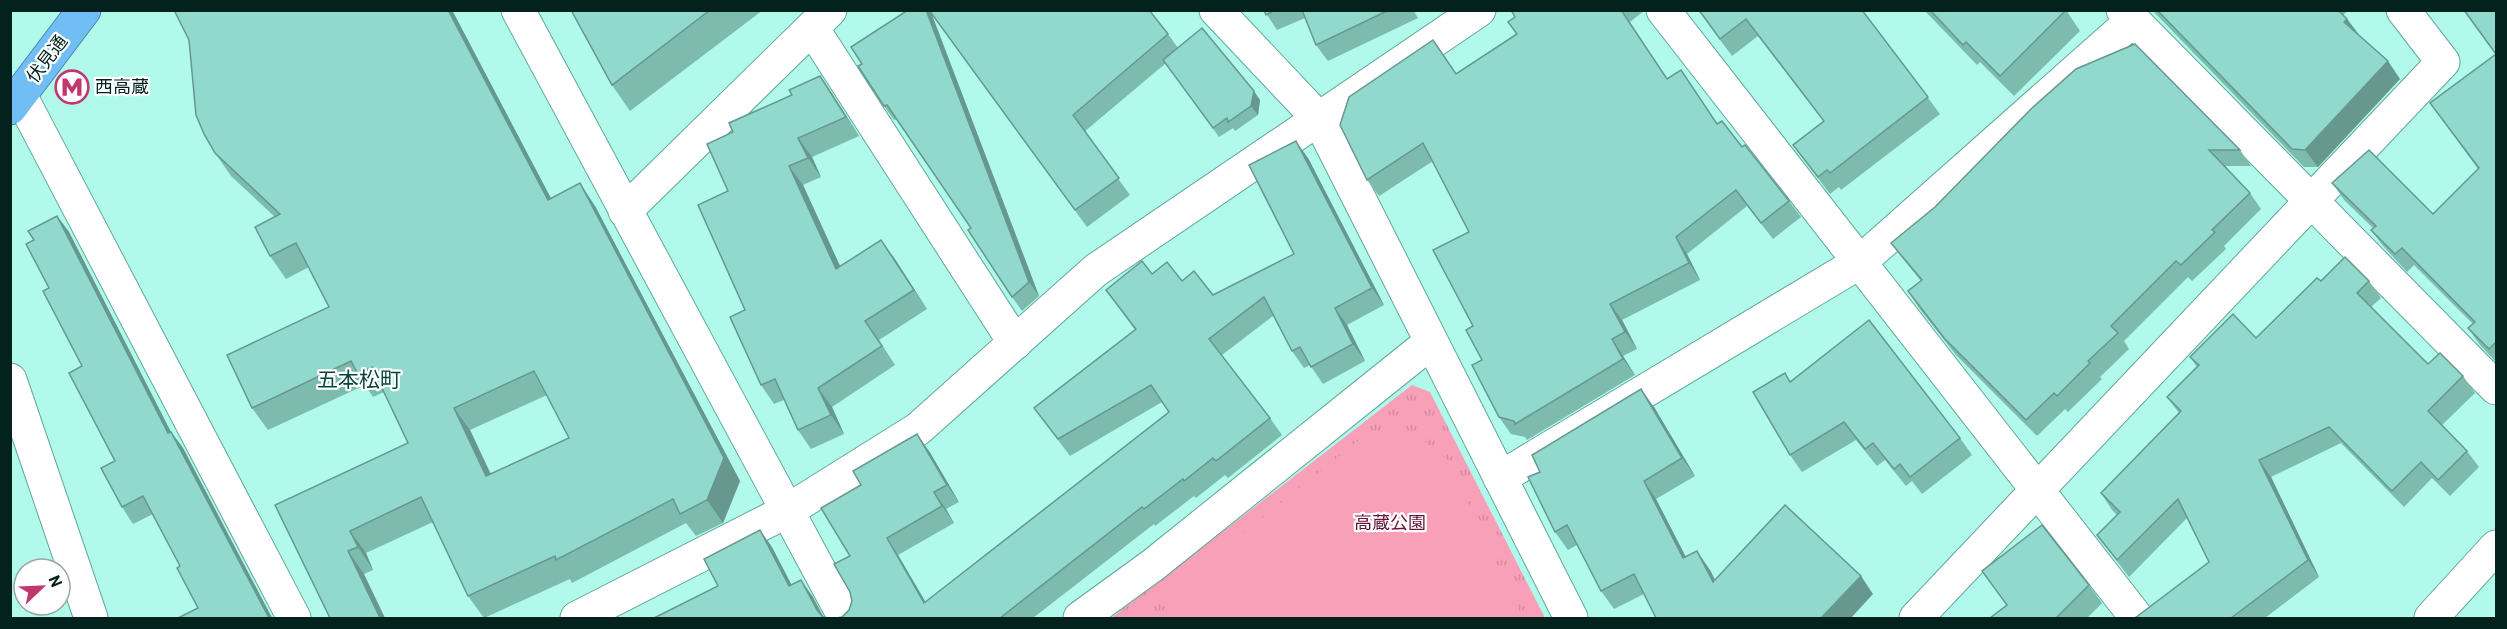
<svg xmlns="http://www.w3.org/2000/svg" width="2507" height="629" font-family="Barlow,'Noto Sans JP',sans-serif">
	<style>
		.grass { fill: url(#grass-tufts) }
		.pitch { fill: #f9a0b9 }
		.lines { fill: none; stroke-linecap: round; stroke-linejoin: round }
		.street-casing { stroke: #61a89b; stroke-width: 35 }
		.secondary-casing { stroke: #61a89b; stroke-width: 35 }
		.highway-casing { stroke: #4a87aa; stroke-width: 35 }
		.street { stroke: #fff; stroke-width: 33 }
		.secondary { stroke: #fff; stroke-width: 33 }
		.highway { stroke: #71bef5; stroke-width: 33 }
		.wall { fill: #7dbbaf; fill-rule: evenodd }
		.shaded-wall { fill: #66988f }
		.building { fill: #91d9cc; stroke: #66988f; stroke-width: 1.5; fill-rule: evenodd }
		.labels { text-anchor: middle; stroke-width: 4.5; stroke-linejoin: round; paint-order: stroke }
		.street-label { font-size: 18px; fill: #03221e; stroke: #fff }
		.poi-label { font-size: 18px; fill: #03221e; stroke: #fff; text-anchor: start }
		.park-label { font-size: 18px; fill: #661436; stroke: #fff }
		.quarter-label { font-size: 21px; fill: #07453d; stroke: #fff }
	</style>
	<defs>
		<pattern id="grass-tufts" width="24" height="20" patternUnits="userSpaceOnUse" patternTransform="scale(1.5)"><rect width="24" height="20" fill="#f9a0b9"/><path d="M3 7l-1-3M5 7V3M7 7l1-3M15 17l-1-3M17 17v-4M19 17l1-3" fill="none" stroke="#d48a9f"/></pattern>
	</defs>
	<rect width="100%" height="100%" fill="#b0f9eb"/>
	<polygon class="grass" points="1412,385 1430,392 1545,618 1111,618"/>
	<polygon class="pitch" points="1389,431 1419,437 1448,460 1522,618 1167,618 1172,590 1363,437"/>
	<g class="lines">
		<g class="street-casing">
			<g id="street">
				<polyline points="518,10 845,618"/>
				<polyline points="1216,10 1319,119 1571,618"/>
				<polyline points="1663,10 2137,618"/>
				<polyline points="2123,10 2496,388"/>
				<polyline points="812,28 1015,343"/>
				<polyline points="20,95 294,618"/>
				<polyline points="625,211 830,10"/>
				<polyline points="1500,478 1860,262 2133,20"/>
				<polyline points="577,618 787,511 918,429 1096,270 1479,10"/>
				<polyline points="1080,618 1153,565 1431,342"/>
				<polyline points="1916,618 2443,62 2403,10"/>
			</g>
		</g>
		<g class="secondary-casing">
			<g id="secondary">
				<polyline points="10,380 91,618"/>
				<polyline points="2431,618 2496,547"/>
			</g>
		</g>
		<g class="highway-casing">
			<polyline id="highway" points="10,108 84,10"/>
		</g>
		<use href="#street" class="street"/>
		<use href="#secondary" class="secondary"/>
		<use href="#highway" class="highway"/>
	</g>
	<g class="wall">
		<path d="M174,10H452L551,199L595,206L740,481L723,523L696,536L686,523L572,583L570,579L484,618L468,596L433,522L366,553L373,570L364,574L275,505L408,443L384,392L373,397L365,385L268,430L252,408L329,307L309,267L286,279L270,256L275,217L231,176L215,153L189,40ZM547,395L569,438L491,474L470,430Z"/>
		<polygon points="571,10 763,10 630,111 612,85"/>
		<polygon points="929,10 1168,34 1178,48 1260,100 1258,115 1235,131 1233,128 1219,137 1166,63 1084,132 1130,195 1087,227"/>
		<polygon points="1264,10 1413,10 1418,18 1328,61 1316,45 1305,18 1277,30"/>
		<polygon points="1511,10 1645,10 1630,22 1667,79 1718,124 1742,147 1789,201 1801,217 1773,239 1747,206 1687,254 1700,280 1622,320 1637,349 1623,356 1635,375 1527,440 1525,437 1511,434 1499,417 1482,360 1473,326 1469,232 1433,161 1379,196 1367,180 1456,74 1517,34 1515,17"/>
		<polygon points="1698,10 1862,10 1940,114 1841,190 1839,187 1830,194 1793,145 1824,122 1758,36 1732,56"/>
		<polygon points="1924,10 2066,10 2080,31 2014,96 1980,62 1977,65"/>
		<polygon points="2152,10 2349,10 2343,15 2347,19 2358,34 2400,79 2318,167 2304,167"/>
		<polygon points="2463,10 2496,10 2496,362 2480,345 2468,328 2473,324 2414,265 2407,272 2384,247 2371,230 2373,228 2345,201 2332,183 2433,214 2478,169 2430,103 2496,55"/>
		<polygon points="932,15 1039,296 1022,311 1012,297 971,228 897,119 894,120 884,106 862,64"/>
		<polygon points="820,76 859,136 812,157 821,177 803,185 840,266 881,240 927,309 879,340 895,365 832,407 844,434 811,449 798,430 784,400 774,404 761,385 745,310 728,191 733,132"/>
		<polygon points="2031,109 2240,150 2251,166 2225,166 2250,193 2261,209 2224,246 2226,249 2192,281 2188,277 2124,341 2129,349 2100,377 2102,379 2068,412 2065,409 2037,436 1956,355 1919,308 1908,291 1921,281 1903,259 1891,243 1935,207"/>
		<polygon points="1308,158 1384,305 1347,325 1365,361 1323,384 1310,365 1304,368 1292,351 1273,316 1222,355 1270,418 1282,435 1228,478 1225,475 1196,498 1194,496 1155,526 1154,524 1033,618 837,618 842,617 849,610 852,601 850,556 929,451 959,502 946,509 954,523 898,555 925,602 1169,412 1162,402 1070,456 1034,408 1135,330 1106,290 1152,274 1182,281 1213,295 1294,254"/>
		<polygon points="57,216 69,232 171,432 183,448 272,618 178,618 198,608 180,566 153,514 133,524 122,507 115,461 82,366 49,288 34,240"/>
		<polygon points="2321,281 2369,281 2381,298 2371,307 2428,364 2463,376 2475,393 2442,425 2467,451 2479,467 2450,496 2432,478 2404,507 2341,443 2271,477 2319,577 2265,618 2135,618 2209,562 2187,518 2129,577 2097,535 2117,515 2112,510 2101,493 2179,413 2167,397 2197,367 2190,357 2256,338"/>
		<polygon points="1790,381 1960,438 1972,455 1922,494 1912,481 1906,486 1885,460 1877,466 1856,440 1802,472 1790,455"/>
		<polygon points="1654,407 1695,476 1656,499 1686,557 1710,570 1715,580 1873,594 1644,594 1614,609 1601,591 1577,545 1568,550 1555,532 1540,472"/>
		<polygon points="1982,571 2089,585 2102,603 2087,618 1990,618 2007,605"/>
	</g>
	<g class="shaded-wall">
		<polygon points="448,10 452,10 564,223 548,200"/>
		<polygon points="926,10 928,10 932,15 1039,296 1029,282"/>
		<polygon points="2347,19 2360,36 2344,22"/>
		<polygon points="2388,61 2400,79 2318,167 2305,150"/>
		<polygon points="820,76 833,95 859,136 846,117"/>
		<polygon points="1254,91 1260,100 1258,115 1251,106"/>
		<polygon points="798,138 812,157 821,177 808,158"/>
		<polygon points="1296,141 1308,158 1384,305 1372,288"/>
		<polygon points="789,166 803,185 850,288 836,269"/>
		<polygon points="580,183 595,206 740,481 723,523 707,500"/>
		<polygon points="57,216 69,232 180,450 168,433"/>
		<polygon points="1676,237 1687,254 1700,280 1689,263"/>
		<polygon points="881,240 895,259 927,309 914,290"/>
		<polygon points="1610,304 1622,320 1637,349 1625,332"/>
		<polygon points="1335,308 1347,325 1365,361 1353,344"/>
		<polygon points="1612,339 1623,356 1635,375 1623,359"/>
		<polygon points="818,388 832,407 844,434 831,415"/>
		<polygon points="1641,389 1654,407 1695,476 1682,458"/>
		<polygon points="454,408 470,430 502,499 486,476"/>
		<polygon points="171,432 183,448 272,618 269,618"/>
		<polygon points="917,434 929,451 959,502 947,485"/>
		<polygon points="2259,460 2271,477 2319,577 2308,560"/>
		<polygon points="1644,481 1656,499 1696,577 1683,558"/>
		<polygon points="934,492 946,509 954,523 942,506"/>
		<polygon points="760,530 772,547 801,603 789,586"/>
		<polygon points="350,531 366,553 373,570 358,547"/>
		<polygon points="887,538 898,555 935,618 924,603"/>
		<polygon points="348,551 364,574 385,618 380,618"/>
		<polygon points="1697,551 1710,570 1725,600 1713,582"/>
		<polygon points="1861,576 1873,594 1851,618 1821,618"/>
		<polygon points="801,580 813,597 824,618 817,610"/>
	</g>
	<g class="building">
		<path d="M174,10H448L548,200L580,183L724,458L707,500L680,514L673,499L556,560L555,556L468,596L421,497L350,531L358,547L348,551L380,618H330L275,505L408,443L372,367L358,374L351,361L252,408L227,355L329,307L296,243L270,256L255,227L280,214L215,153L204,134L196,115L189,40ZM534,371L569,438L486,476L454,408Z"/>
		<polygon points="571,10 710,10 612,85"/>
		<polygon points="908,10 926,10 1029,282 1012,297 968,230 971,228 887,105 884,106 858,66 862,64 851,47"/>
		<polygon points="929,10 1149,10 1168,34 1073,115 1119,178 1075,210"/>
		<polygon points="1264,10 1275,10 1266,15"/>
		<polygon points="1302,10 1389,10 1316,45"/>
		<polygon points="1511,10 1621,10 1667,79 1681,70 1717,124 1722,121 1742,147 1745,145 1789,201 1761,223 1736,190 1676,237 1689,263 1610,304 1625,332 1612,339 1623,359 1515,424 1514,421 1499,417 1472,365 1482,360 1466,330 1473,326 1433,250 1469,232 1423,143 1367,180 1340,125 1349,97 1433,40 1456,74 1517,34 1508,22 1515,17"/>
		<polygon points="1699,10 1862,10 1928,97 1830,173 1827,170 1818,177 1793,145 1824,121 1746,19 1720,39"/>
		<polygon points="1930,10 2066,10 2000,76 1966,42 1963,45"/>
		<polygon points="2157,10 2338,10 2347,19 2344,22 2388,61 2305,150 2292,149"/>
		<polygon points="2464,10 2496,10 2496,343 2496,342 2489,349 2468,328 2475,322 2402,248 2395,254 2371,230 2376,226 2332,183 2369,150 2433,214 2479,168 2430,103 2496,54"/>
		<polygon points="1202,28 1254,91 1251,106 1228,122 1227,118 1213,128 1163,60"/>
		<polygon points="2135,44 2240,150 2209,150 2250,193 2212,230 2215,232 2181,265 2176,261 2111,326 2118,333 2088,361 2090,363 2057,396 2054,393 2026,420 1945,339 1908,291 1922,280 1891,243 1935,207 2031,109 2076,69"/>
		<polygon points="820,76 846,117 798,138 808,158 789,166 836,269 881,240 914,290 865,321 882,346 818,388 831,415 798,430 775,379 761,385 730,317 745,310 698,205 728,191 707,144 733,132 729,123 792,95 789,90"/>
		<polygon points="1296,141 1372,288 1335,308 1353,344 1311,367 1300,347 1292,351 1264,297 1209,339 1270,418 1216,461 1213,458 1184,481 1183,479 1144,509 1142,507 1000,618 837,618 842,617 849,610 852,601 850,592 834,564 850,556 821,508 861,485 853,471 917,434 947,485 934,492 942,506 887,538 924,603 1169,412 1151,385 1058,439 1034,408 1136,329 1106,290 1142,261 1152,274 1167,262 1182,281 1194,271 1213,295 1294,254 1249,165"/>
		<polygon points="57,216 168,433 171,432 269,618 178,618 198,608 177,568 180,566 143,496 122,507 101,468 115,461 69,373 82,366 43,291 49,288 26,244 34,240 28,231"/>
		<polygon points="2345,257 2369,281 2357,293 2428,364 2440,353 2463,376 2428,411 2467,451 2438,480 2421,462 2392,491 2329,427 2259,460 2308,560 2231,618 2135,618 2209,562 2178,499 2117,560 2097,535 2120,512 2101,493 2181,411 2167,397 2199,365 2190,357 2233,314 2256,338 2317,278 2321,281"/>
		<polygon points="1869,320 1960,438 1910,477 1900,464 1894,469 1873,443 1865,449 1844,422 1790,455 1753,392 1785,373 1790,382"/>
		<polygon points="1641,389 1682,458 1644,481 1683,558 1697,551 1713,582 1785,505 1861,576 1821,618 1656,618 1634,574 1601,591 1567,525 1555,532 1528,477 1540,472 1532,455"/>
		<polygon points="2042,525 2089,585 2056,618 1990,618 2007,605 1982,571"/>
		<polygon points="760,530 789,586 801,580 817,610 823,617 829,618 654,618 718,586 704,559"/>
	</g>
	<defs>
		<g id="metro-ring" transform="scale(1.725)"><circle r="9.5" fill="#fff" stroke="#c2376d" stroke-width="1.5"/><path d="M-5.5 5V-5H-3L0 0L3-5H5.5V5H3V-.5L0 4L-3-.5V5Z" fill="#c2376d"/></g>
	</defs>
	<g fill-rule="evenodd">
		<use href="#metro-ring" x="72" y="87"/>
	</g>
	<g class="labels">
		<g class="street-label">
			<text transform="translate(47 59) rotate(-53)" y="6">伏見通</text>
		</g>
		<g class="poi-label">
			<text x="95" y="93">西高蔵</text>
		</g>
		<g class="park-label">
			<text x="1390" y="529">高蔵公園</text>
		</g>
		<g class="quarter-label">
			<text x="359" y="387">五本松町</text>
		</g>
	</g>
	<rect width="2507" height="629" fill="none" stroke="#03221e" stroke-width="24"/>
	<g transform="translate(42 587) rotate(67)"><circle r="28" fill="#ffffff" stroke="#9aa7a5" stroke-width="1.5"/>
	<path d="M0-4.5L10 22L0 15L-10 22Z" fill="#c2376d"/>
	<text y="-9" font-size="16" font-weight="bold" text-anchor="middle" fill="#03221e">N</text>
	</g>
</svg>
